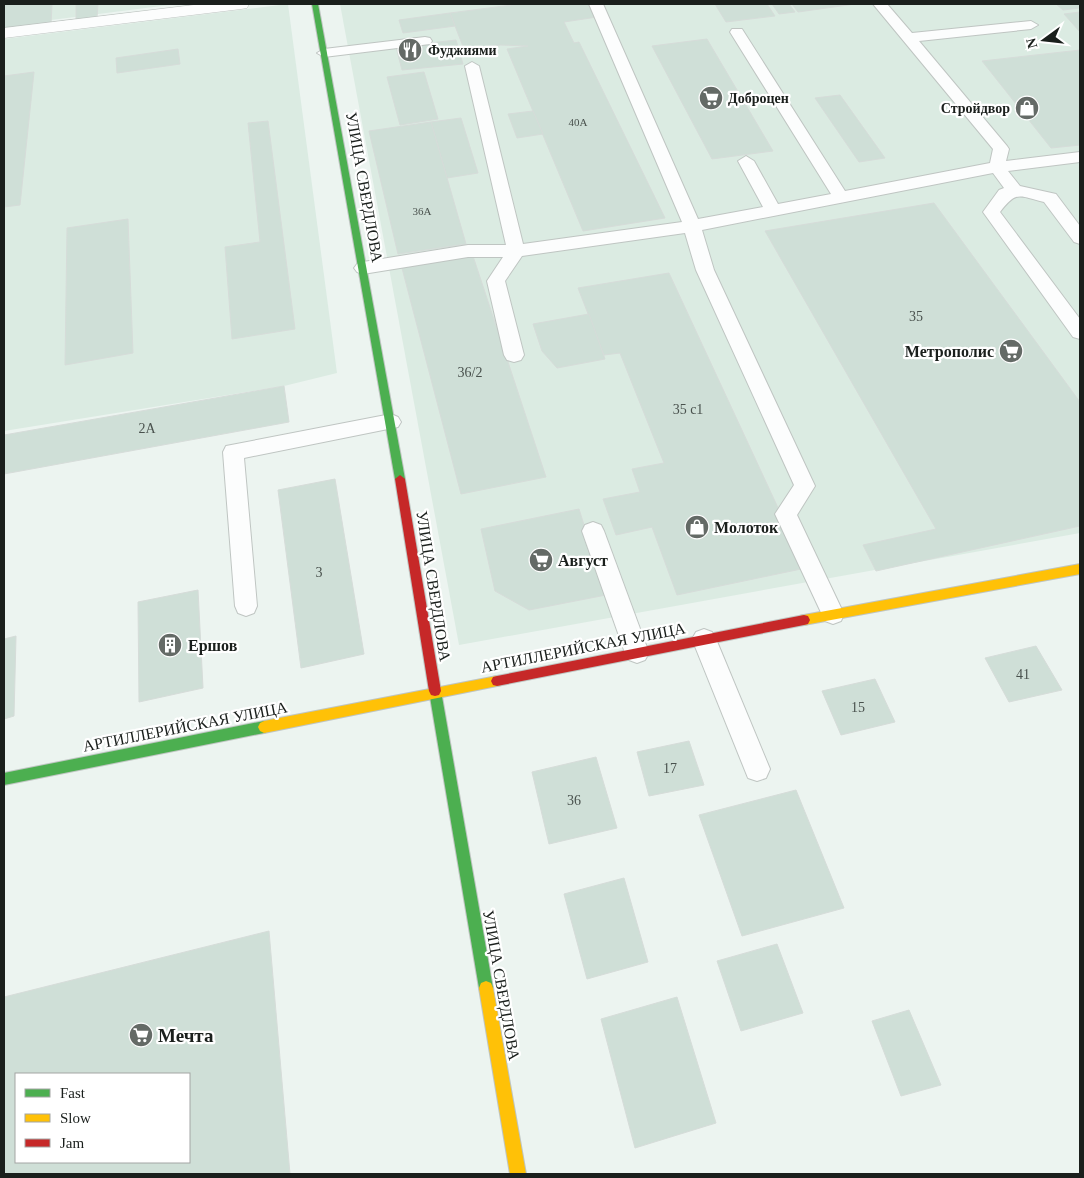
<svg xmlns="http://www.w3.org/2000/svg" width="1084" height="1178" font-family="'Times New Roman',serif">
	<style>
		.built { fill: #dbebe2 }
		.building { fill: #cfdfd7; stroke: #d6dcd9; fill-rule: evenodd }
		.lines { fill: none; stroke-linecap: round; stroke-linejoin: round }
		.lane-casing { stroke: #bfc5c2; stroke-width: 2 }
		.street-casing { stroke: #bfc5c2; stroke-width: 1 }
		.fast-casing { stroke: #bfc5c2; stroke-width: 2 }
		.slow-casing { stroke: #bfc5c2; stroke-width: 2 }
		.jam-casing { stroke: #bfc5c2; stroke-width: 2 }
		.lane { fill: #fcfdfd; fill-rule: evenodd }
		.street { fill: #fcfdfd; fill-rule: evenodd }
		.fast { fill: #4caf50; fill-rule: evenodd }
		.slow { fill: #ffc107; fill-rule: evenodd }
		.jam { fill: #c62828; fill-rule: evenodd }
		.labels { text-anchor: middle; stroke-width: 4.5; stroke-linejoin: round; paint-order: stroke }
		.far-number-label { font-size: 11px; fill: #49514d }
		.far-poi-label { font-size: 14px; font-weight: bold; fill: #1a1f1c; stroke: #fff; text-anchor: start }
		.number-label { font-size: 14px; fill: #49514d }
		.street-label { font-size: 16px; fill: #1a1f1c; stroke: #fff }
		.poi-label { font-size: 16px; font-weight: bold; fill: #1a1f1c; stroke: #fff; text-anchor: start }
		.near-poi-label { font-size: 19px; font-weight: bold; fill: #1a1f1c; stroke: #fff; text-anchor: start }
	</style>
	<rect width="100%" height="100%" fill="#ecf4f0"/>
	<g class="built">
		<polygon points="4,4 177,4 4,26"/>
		<polygon points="288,4 337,373 284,386 4,431 4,39"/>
		<polygon points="340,4 1080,4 1080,533 459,645"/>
	</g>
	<g class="building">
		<polygon points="4,4 52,4 51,24 4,30"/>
		<polygon points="76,4 98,4 97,18 76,21"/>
		<polygon points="519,4 590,4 597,17 564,22 574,43 579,42 665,218 583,231 507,49 528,46 500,45 464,49 450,13"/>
		<polygon points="715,4 767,4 775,16 726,22"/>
		<polygon points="772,4 789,4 795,12 779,14"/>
		<polygon points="792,4 855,4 798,12"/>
		<polygon points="1056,4 1080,4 1080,8 1063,10"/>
		<polygon points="1080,12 1080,32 1064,14"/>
		<polygon points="450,13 455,26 403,33 399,20"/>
		<polygon points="707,39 773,151 712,159 652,46"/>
		<polygon points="456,40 463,64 402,70 396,47"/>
		<polygon points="178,49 180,64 117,73 116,58"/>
		<polygon points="1080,50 1080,145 1051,148 982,61"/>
		<polygon points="34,72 20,205 4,207 4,76"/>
		<polygon points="424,72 438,119 400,125 387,77"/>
		<polygon points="840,95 885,158 859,162 815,98"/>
		<polygon points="533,111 543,134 517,138 508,114"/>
		<polygon points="461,118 478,173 447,178 431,122"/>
		<polygon points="268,121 295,329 232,339 225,247 260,242 248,123"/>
		<polygon points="431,122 466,244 398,254 369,131"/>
		<polygon points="934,203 1080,402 1080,526 876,571 863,545 936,529 765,231"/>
		<polygon points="128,219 133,353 65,365 67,228"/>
		<polygon points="473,256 546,477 461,494 402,268"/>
		<polygon points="669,273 806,568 677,595 652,527 616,535 603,499 640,492 632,469 664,463 620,353 604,355 578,288"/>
		<polygon points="589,314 605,359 557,368 542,351 533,324"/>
		<polygon points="284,386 289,422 4,474 4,435"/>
		<polygon points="335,479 364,654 301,668 278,490"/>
		<polygon points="579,509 606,595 529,610 495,591 481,529"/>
		<polygon points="198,590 203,688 139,702 138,602"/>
		<polygon points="16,636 14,716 4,719 4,639"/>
		<polygon points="1036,646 1062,690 1009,702 985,658"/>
		<polygon points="875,679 895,722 841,735 822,691"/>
		<polygon points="689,741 704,785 649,796 637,752"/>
		<polygon points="596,757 617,828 549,844 532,772"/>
		<polygon points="796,790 844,908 742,936 699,815"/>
		<polygon points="624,878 648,962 587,979 564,894"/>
		<path d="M269,931L290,1174H4V997ZM16,1074H189V1162H16Z"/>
		<polygon points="777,944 803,1013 741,1031 717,961"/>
		<polygon points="677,997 716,1123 635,1148 601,1019"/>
		<polygon points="909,1010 941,1085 901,1096 872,1021"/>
	</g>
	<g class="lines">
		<g class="lane-casing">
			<g id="lane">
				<path d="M589,4H603L698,219L763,207L738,161L746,156L754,161L778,204L831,194L730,32L732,29H742L845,191L990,163L993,149L873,4H887L912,33L1031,21L1038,25L1031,29L919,41L1007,146L1009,149L1006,161L1080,152V162L1008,171L1020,186L1056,194L1080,226V244L1074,242L1044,202C1019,196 1017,190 1000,212L1080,319V339L1073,337L983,212L999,190L1004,188L993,173L702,230L714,270L815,486L797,515L844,614L841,621L833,624L825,621L775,514L794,485L696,270L685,233L522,256L505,281L524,355L521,360L514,362L507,360L504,355L487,281L503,257H468L363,274L357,272L354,268L357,264L363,262L468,245H506L465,66L472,62L479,66L523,244L682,222Z"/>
				<polygon points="425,37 430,38 432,41 430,44 324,57 317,53 324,49"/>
				<polygon points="391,414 398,417 401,422 398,427 244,458 257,606 254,613 246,616 238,613 235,606 223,452 226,446"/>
				<polygon points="593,522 601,525 604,531 649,653 645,660 637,663 629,660 625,653 582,531 585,525"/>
				<polygon points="704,629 712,632 716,639 770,769 766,778 757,781 748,778 692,639 696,632"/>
			</g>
		</g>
		<g class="street-casing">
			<polygon id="street" points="202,4 249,4 247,8 241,9 4,38 4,28"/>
		</g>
		<g class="fast-casing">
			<g id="fast">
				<polygon points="312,4 318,4 405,479 400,483 395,479"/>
				<polygon points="435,686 439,687 441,691 493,988 491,993 486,995 481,993 479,988 429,691 431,687"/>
				<polygon points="264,721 268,723 270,727 268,731 264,733 4,785 4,773"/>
			</g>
		</g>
		<g class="slow-casing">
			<g id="slow">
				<polygon points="1080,564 1080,574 804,625 800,624 798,620 800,616 804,615"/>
				<polygon points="497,676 501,677 503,681 501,685 497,686 264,733 260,731 258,727 260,723 264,721"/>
				<polygon points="486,981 491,983 493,988 526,1174 510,1174 479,988 481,983"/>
			</g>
		</g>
		<g class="jam-casing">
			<g id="jam">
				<polygon points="400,475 405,479 441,691 439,695 435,696 431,695 429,691 395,479"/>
				<polygon points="804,615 808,616 810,620 808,624 804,625 497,686 493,685 491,681 493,677 497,676"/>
			</g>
		</g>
		<use href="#lane" class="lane"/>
		<use href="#street" class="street"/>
		<use href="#fast" class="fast"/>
		<use href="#slow" class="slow"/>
		<use href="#jam" class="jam"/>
	</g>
	<defs>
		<g id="restaurant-disc" transform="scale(1.25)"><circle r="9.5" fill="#646a66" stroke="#fff"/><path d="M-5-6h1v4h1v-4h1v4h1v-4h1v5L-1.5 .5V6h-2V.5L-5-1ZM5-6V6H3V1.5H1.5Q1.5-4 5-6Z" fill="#fff"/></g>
		<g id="supermarket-disc" transform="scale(1.25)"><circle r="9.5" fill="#646a66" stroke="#fff"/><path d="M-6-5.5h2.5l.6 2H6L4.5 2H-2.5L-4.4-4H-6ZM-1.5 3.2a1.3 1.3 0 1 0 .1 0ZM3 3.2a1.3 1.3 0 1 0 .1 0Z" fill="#fff"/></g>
		<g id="shop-disc" transform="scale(1.25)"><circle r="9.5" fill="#646a66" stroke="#fff"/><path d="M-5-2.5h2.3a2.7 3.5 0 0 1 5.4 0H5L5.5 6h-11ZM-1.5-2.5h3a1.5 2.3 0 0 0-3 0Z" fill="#fff"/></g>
		<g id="building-disc" transform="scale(1.25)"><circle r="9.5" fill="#646a66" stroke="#fff"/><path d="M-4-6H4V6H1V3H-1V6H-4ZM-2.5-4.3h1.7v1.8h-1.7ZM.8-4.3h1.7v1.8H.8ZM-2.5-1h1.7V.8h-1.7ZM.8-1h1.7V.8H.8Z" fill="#fff"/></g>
	</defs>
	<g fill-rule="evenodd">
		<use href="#restaurant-disc" x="410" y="50"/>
		<use href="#supermarket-disc" x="711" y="98"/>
		<use href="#shop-disc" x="1027" y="108"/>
		<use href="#supermarket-disc" x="1011" y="351"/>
		<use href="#shop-disc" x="697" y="527"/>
		<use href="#supermarket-disc" x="541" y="560"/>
		<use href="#building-disc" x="170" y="645"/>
		<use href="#supermarket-disc" x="141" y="1035"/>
	</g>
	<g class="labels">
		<g class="far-number-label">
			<text x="578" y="126">40А</text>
			<text x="422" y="215">36А</text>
		</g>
		<g class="far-poi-label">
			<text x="428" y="55">Фуджиями</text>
			<text x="728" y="103">Доброцен</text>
			<text x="1010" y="113" text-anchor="end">Стройдвор</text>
		</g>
		<g class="number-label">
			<text x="916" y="321">35</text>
			<text x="470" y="377">36/2</text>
			<text x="688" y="414">35 с1</text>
			<text x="147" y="433">2А</text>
			<text x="319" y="577">3</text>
			<text x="1023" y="679">41</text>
			<text x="858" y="712">15</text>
			<text x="670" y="773">17</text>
			<text x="574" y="805">36</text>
		</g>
		<g class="street-label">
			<text transform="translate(365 187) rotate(80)" y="6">УЛИЦА СВЕРДЛОВА</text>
			<text transform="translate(434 586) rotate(81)" y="6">УЛИЦА СВЕРДЛОВА</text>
			<text transform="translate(583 647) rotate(-11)" y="6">АРТИЛЛЕРИЙСКАЯ УЛИЦА</text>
			<text transform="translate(185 726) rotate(-11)" y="6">АРТИЛЛЕРИЙСКАЯ УЛИЦА</text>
			<text transform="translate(502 985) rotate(80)" y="6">УЛИЦА СВЕРДЛОВА</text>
		</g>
		<g class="poi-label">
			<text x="994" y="357" text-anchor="end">Метрополис</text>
			<text x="714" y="533">Молоток</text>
			<text x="558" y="566">Август</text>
			<text x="188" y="651">Ершов</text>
		</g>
		<g class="near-poi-label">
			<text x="158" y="1042">Мечта</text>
		</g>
	</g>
	<rect width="1084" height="1178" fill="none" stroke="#1a1f1c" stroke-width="10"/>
	<rect x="15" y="1073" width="175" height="90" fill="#ffffff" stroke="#a3a5a4"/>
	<rect x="25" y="1089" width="25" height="8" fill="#4caf50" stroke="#a3a5a4"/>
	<text x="60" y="1098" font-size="15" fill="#1a1f1c">Fast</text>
	<rect x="25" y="1114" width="25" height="8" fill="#ffc107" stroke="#a3a5a4"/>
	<text x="60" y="1123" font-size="15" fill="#1a1f1c">Slow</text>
	<rect x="25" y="1139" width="25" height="8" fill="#c62828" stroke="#a3a5a4"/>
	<text x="60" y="1148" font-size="15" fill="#1a1f1c">Jam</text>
	<g transform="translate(1044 40) rotate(255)" stroke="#ffffff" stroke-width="4" paint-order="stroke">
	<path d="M0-4L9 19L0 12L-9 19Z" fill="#1a1f1c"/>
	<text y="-8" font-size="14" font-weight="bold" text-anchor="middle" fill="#1a1f1c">N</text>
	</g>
</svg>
